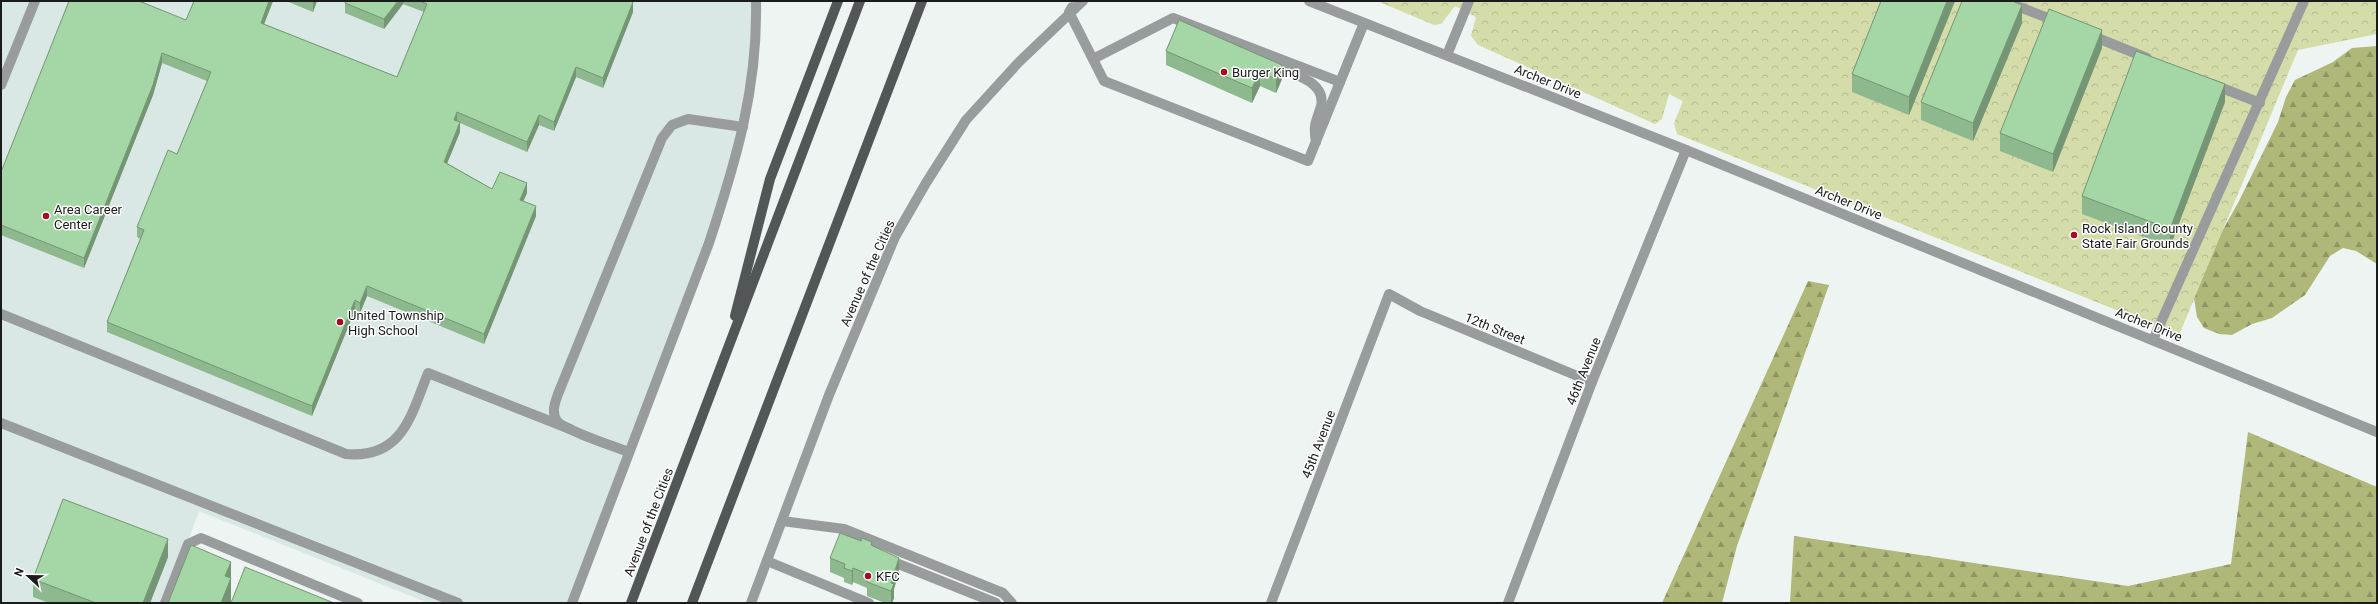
<svg xmlns="http://www.w3.org/2000/svg" width="2378" height="604" font-family="Roboto,sans-serif">
	<style>
		.built { fill: #d9e8e4 }
		.forest { fill: url(#forest-firs) }
		.park { fill: url(#park-crowns) }
		.lines { fill: none; stroke-linecap: round; stroke-linejoin: round }
		.minor { stroke: #999c9d; stroke-width: 10 }
		.major { stroke: #525657; stroke-width: 10 }
		.wall { fill: #8eb88e }
		.shaded-wall { fill: #749674 }
		.building { fill: #a5d6a5; stroke: #749674 }
		.poi-dot { fill: #a50b20; stroke: #fff; stroke-width: 1.5 }
		.labels { text-anchor: middle; stroke-width: 3; stroke-linejoin: round; paint-order: stroke }
		.poi-label { font-size: 13px; fill: #1a1c1b; stroke: #fff; text-anchor: start }
		.street-label { font-size: 13px; fill: #1a1c1b; stroke: #fff }
	</style>
	<defs>
		<pattern id="forest-firs" width="22" height="20" patternUnits="userSpaceOnUse"><rect width="22" height="20" fill="#afb878"/><path d="M5 1l3.5 6h-7zM16 11l3.5 6h-7z" fill="#8e9562"/></pattern>
		<pattern id="park-crowns" width="20" height="18" patternUnits="userSpaceOnUse"><rect width="20" height="18" fill="#d4dca9"/><path d="M2 6a3 3 0 1 1 6 0M12 15a3 3 0 1 1 6 0" fill="none" stroke="#b5bc91"/></pattern>
	</defs>
	<rect width="100%" height="100%" fill="#eef4f2"/>
	<polygon class="built" points="1,1 756,1 754,65 722,203 572,603 428,603 199,511 165,603 1,603"/>
	<g class="forest">
		<polygon points="2377,46 2377,264 2356,251 2343,248 2330,256 2305,295 2272,318 2252,324 2232,335 2219,334 2204,328 2197,317 2193,292 2205,262 2239,201 2278,122 2286,97 2295,80 2333,62 2352,48"/>
		<polygon points="1808,281 1829,285 1737,546 1722,603 1662,603"/>
		<polygon points="2248,432 2377,487 2377,603 1790,603 1794,536 2128,586 2231,564"/>
	</g>
	<polygon class="park" points="1377,1 2377,1 2377,34 2298,50 2179,335 1677,134 1674,123 1683,101 1669,94 1662,119 1655,124 1478,45 1471,36 1476,17 1455,6 1441,24 1434,25"/>
	<g class="lines">
		<g class="minor">
			<polyline points="1309,1 1686,150 2377,432"/>
			<polyline points="2004,1 2058,22"/>
			<polyline points="1072,7 1069,12 1104,81 1308,161 1364,23"/>
			<polyline points="2090,35 2147,58"/>
			<polyline points="1447,55 1469,1"/>
			<polyline points="1093,59 1173,18 1340,82"/>
			<path d="M1270,65C1287,72 1327,80 1321,106C1316,123 1313,124 1316,142"/>
			<polyline points="2212,84 2260,103"/>
			<polyline points="1,85 35,1"/>
			<path d="M1,314L346,454C402,459 411,416 428,373L570,429"/>
			<polyline points="2153,340 2304,1"/>
			<polyline points="1,423 458,603"/>
			<path d="M629,452C616,447 564,430 557,421C551,412 555,403 558,394L662,138L672,125L688,119L743,127"/>
			<polyline points="782,521 844,529 1003,593 1012,603"/>
			<polyline points="886,559 996,603"/>
			<polyline points="767,561 869,603"/>
			<polyline points="165,603 188,544 201,538 358,603"/>
			<path d="M572,603L709,243C736,161 758,88 756,1"/>
			<polyline points="751,603 829,395 895,237 926,183 966,120 1018,63 1083,1"/>
			<polyline points="1271,603 1389,294 1420,311 1592,382"/>
			<polyline points="1508,603 1592,382 1686,150"/>
		</g>
		<g class="major">
			<polyline points="735,316 770,179 838,1"/>
			<polyline points="631,603 860,1"/>
			<polyline points="692,603 922,1"/>
		</g>
	</g>
	<g class="wall">
		<polygon points="194,1 273,1 264,24 397,77 424,12 403,4 384,29 345,13 345,1 629,1 633,12 603,88 576,77 554,131 539,125 527,152 460,123 460,132 447,163 492,189 527,193 523,201 536,216 484,344 367,296 360,313 355,310 312,416 107,332 107,322 140,239 137,237 137,227 177,154 207,81 162,63 153,95 84,268 1,235 1,172 186,20"/>
		<polygon points="286,1 317,1 313,12"/>
		<polygon points="1881,1 1955,1 1909,115 1852,92 1852,74"/>
		<polygon points="1179,20 1282,79 1276,93 1260,86 1252,103 1166,65 1166,51"/>
		<polygon points="2022,23 1973,141 1921,120 1921,102"/>
		<polygon points="2102,48 2053,172 2000,151 2000,133"/>
		<polygon points="2225,102 2170,247 2082,214 2082,196"/>
		<polygon points="872,546 899,572 894,589 894,598 892,603 885,603 867,596 867,588 853,582 852,585 844,582 844,578 830,572 830,558"/>
		<polygon points="168,557 150,603 49,603 33,597 33,579"/>
	</g>
	<g class="shaded-wall">
		<polygon points="269,1 273,1 261,32 261,23"/>
		<polygon points="313,1 317,1 313,12"/>
		<polygon points="398,1 403,1 403,4 384,29 384,19"/>
		<polygon points="1947,1 1955,1 1909,115 1909,97"/>
		<polygon points="633,2 633,12 603,88 603,78"/>
		<polygon points="2022,5 2022,23 1973,141 1973,123"/>
		<polygon points="2102,30 2102,48 2053,172 2053,154"/>
		<polygon points="162,53 162,63 153,95 84,268 84,258"/>
		<polygon points="1282,65 1282,79 1276,93 1276,79"/>
		<polygon points="576,67 576,77 554,131 554,122"/>
		<polygon points="1260,72 1260,86 1252,103 1252,88"/>
		<polygon points="2225,84 2225,102 2170,247 2170,229"/>
		<polygon points="457,112 457,122 454,120"/>
		<polygon points="539,115 539,125 527,152 527,142"/>
		<polygon points="460,122 460,132 444,171 444,162"/>
		<polygon points="527,183 527,193 520,209 520,200"/>
		<polygon points="536,206 536,216 484,344 484,334"/>
		<polygon points="367,286 367,296 360,313 360,303"/>
		<polygon points="355,300 355,310 312,416 312,406"/>
		<polygon points="168,539 168,557 150,603 143,603"/>
		<polygon points="899,558 899,572 894,589 894,598 892,603 891,603 891,583"/>
		<polygon points="231,562 231,602 230,603 221,603 225,576"/>
		<polygon points="853,568 853,582 852,585 852,571"/>
	</g>
	<g class="building">
		<polygon points="69,1 139,1 186,20 194,1 269,1 261,23 397,77 427,4 420,1 629,1 633,2 603,78 576,67 554,122 539,115 527,142 457,112 454,120 460,122 444,162 492,189 500,172 527,183 520,200 536,206 484,334 367,286 360,303 355,300 312,406 107,322 144,230 137,227 168,150 177,154 211,72 162,53 153,85 84,258 1,225 1,172"/>
		<polygon points="345,1 398,1 384,19 345,3"/>
		<polygon points="1881,1 1947,1 1909,97 1852,74"/>
		<polygon points="1962,1 2012,1 2022,5 1973,123 1921,102"/>
		<polygon points="2049,9 2102,30 2053,154 2000,133"/>
		<polygon points="1179,20 1282,65 1276,79 1260,72 1252,88 1166,51"/>
		<polygon points="2136,51 2225,84 2170,229 2082,196"/>
		<polygon points="63,499 168,539 143,603 96,603 33,579"/>
		<polygon points="840,533 861,541 862,538 872,542 871,545 899,558 891,583 894,584 891,591 867,582 870,575 853,568 852,571 844,568 845,564 830,558"/>
		<polygon points="191,545 231,562 225,576 231,578 221,603 168,603"/>
		<polygon points="245,567 334,603 231,603"/>
	</g>
	<g class="poi-dot">
		<circle cx="1224" cy="72" r="4"/>
		<circle cx="46" cy="216" r="4"/>
		<circle cx="2074" cy="235" r="4"/>
		<circle cx="340" cy="322" r="4"/>
		<circle cx="868" cy="576" r="4"/>
	</g>
	<g class="labels">
		<g class="poi-label">
			<text x="1232" y="77">Burger King</text>
			<text x="54" y="214">Area Career<tspan x="54" dy="15">Center</tspan></text>
			<text x="2082" y="233">Rock Island County<tspan x="2082" dy="15">State Fair Grounds</tspan></text>
			<text x="348" y="320">United Township<tspan x="348" dy="15">High School</tspan></text>
			<text x="876" y="581">KFC</text>
		</g>
		<g class="street-label">
			<text transform="translate(1548 81) rotate(22)" y="5">Archer Drive</text>
			<text transform="translate(1849 202) rotate(22)" y="5">Archer Drive</text>
			<text transform="translate(867 273) rotate(-66)" y="5">Avenue of the Cities</text>
			<text transform="translate(2149 324) rotate(22)" y="5">Archer Drive</text>
			<text transform="translate(1495 328) rotate(22)" y="5">12th Street</text>
			<text transform="translate(1583 371) rotate(-68)" y="5">46th Avenue</text>
			<text transform="translate(1318 444) rotate(-69)" y="5">45th Avenue</text>
			<text transform="translate(648 522) rotate(-69)" y="5">Avenue of the Cities</text>
		</g>
	</g>
	<rect width="2378" height="604" fill="none" stroke="#1a1c1b" stroke-width="4"/>
	<g transform="translate(28 576) rotate(292)" stroke="#ffffff" stroke-width="3" paint-order="stroke">
	<path d="M0-3L7 15L0 10L-7 15Z" fill="#1a1c1b"/>
	<text y="-6" font-size="11" font-weight="bold" text-anchor="middle" fill="#1a1c1b">N</text>
	</g>
</svg>
